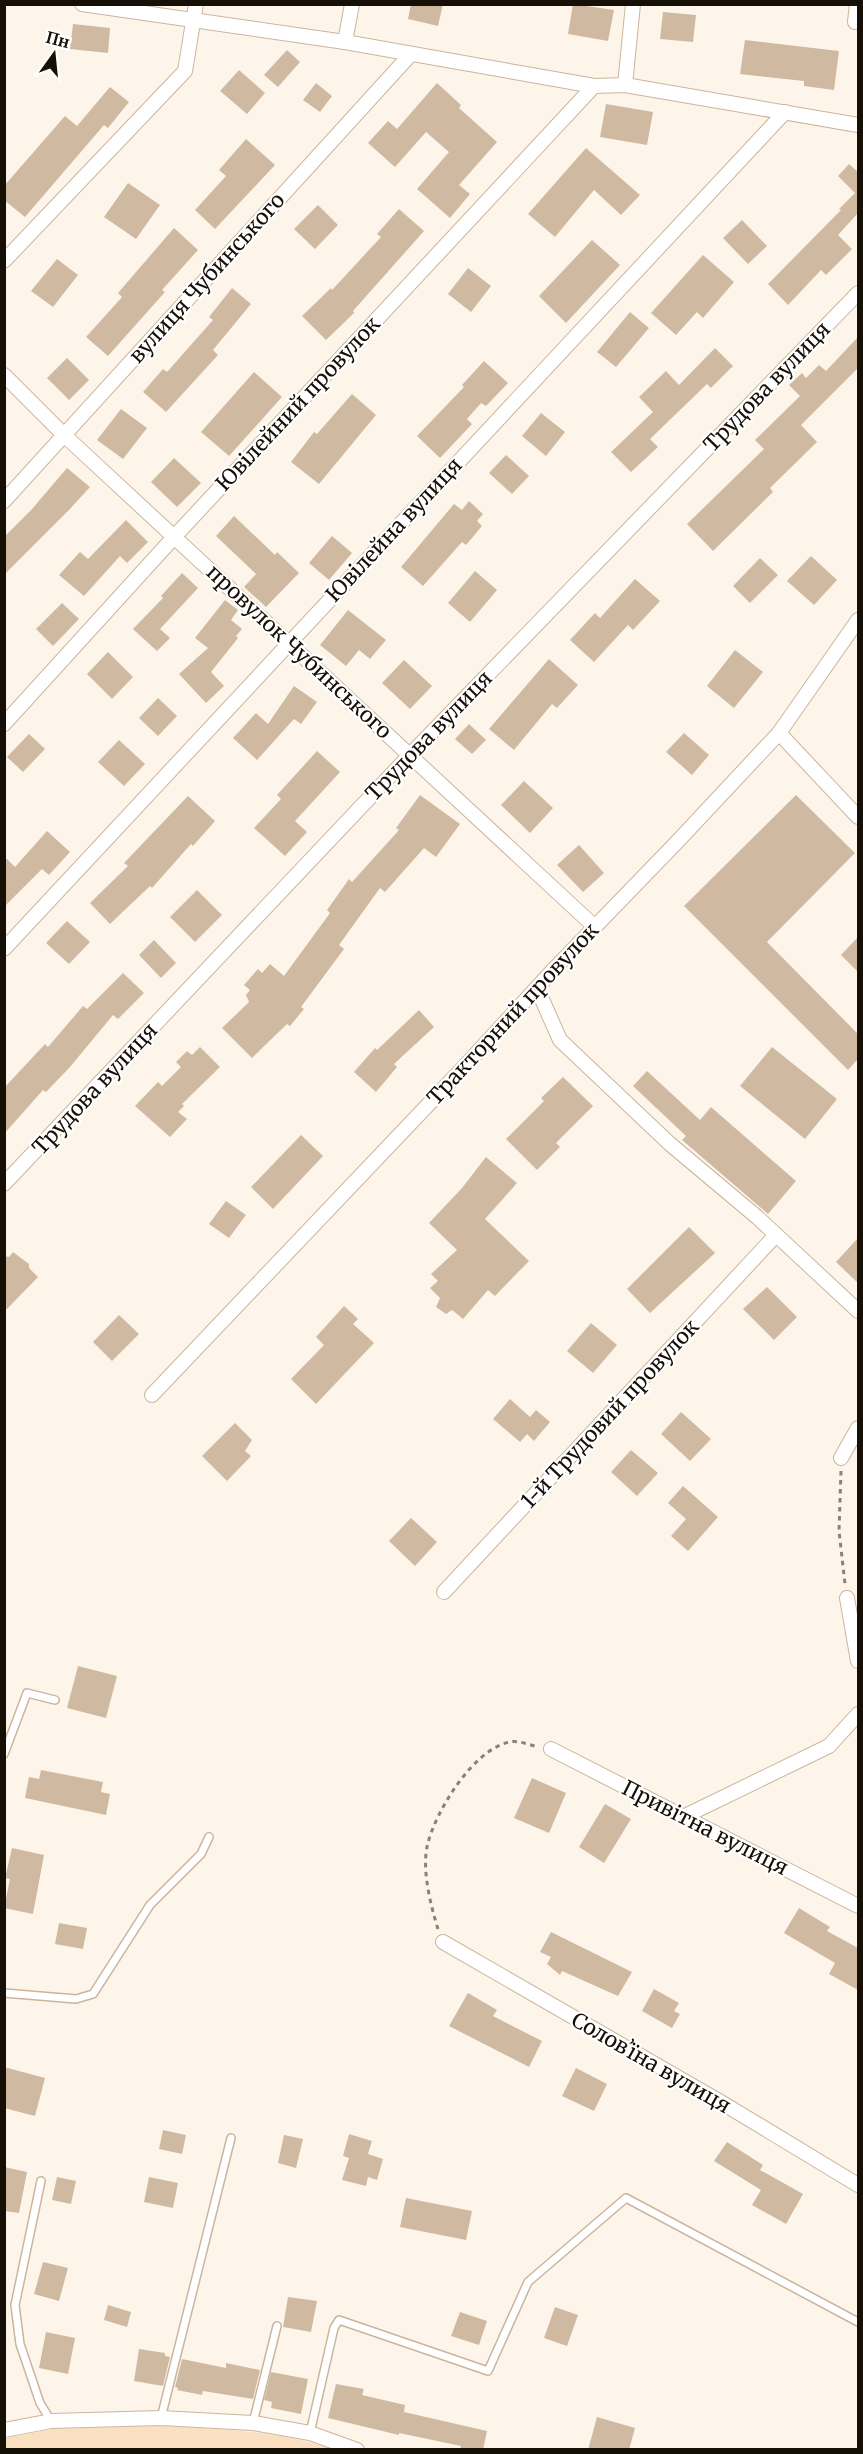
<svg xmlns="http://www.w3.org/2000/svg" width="863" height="2454" font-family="Merriweather,serif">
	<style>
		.green { fill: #fadfc0 }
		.building { fill: #cfbaa1 }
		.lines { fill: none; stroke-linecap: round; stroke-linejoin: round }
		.lane-casing { stroke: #cbb59c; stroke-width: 10 }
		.street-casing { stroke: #cbb59c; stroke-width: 16 }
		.path { stroke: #8a8278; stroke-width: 3; stroke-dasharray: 4.5 4.5; stroke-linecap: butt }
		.lane { stroke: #fff; stroke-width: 7 }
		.street { stroke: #fff; stroke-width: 14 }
		.labels { text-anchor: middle; stroke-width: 4.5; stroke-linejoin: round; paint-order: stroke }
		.street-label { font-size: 21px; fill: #160f06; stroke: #fff }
	</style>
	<rect width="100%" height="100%" fill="#fef5ea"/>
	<path class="green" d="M160,2426C219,2429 277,2430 333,2449H5V2438L52,2429Z"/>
	<g class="building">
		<polygon points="411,4 443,4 438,26 408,19"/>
		<polygon points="573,4 614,10 608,41 568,34"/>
		<polygon points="663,12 696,15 693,42 660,39"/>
		<polygon points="73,24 110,28 108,53 70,49"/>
		<polygon points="745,40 839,51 834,90 804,86 804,81 740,74"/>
		<polygon points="287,50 300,62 278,87 264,75"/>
		<polygon points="239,70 265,93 247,114 220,91"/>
		<polygon points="316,83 332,96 320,112 303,100"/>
		<polygon points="437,83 461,105 459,108 497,142 459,185 470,194 450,218 417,189 449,152 426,132 395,167 368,143 388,121 397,129"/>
		<polygon points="110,87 129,102 108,128 104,125 25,217 4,200 4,186 65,116 77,126"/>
		<polygon points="606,104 653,112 647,145 600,137"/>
		<polygon points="246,139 275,165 215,229 195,210 226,176 219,170"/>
		<polygon points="586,148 640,195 621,215 594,190 555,237 528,214"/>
		<polygon points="849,164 858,172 858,213 838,235 852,249 826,275 821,270 788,305 768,284 841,210 839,209 855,193 838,176"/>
		<polygon points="128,183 160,205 136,239 104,217"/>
		<polygon points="318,205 338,225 315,249 294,229"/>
		<polygon points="399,209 424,231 353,311 354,313 326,340 302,316 331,288 332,290 381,237 377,234"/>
		<polygon points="742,220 767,246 748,264 723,238"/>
		<polygon points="174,228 198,250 162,290 165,292 108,356 86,337 122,297 118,293"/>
		<polygon points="592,240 620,265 566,323 539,296"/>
		<polygon points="703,255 734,282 703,318 697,312 676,335 651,313"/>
		<polygon points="57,259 78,275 53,307 31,291"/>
		<polygon points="468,268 491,286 471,312 448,294"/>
		<polygon points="232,288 251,304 213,350 218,355 166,412 143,392 163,369 167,372 213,320 209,317"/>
		<polygon points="630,312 649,328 616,367 597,352"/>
		<polygon points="858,337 858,368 801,425 817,442 770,488 773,492 713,551 687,524 764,449 755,440 800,396 789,385 802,373 806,378 819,365 826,371"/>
		<polygon points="715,348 733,366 711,388 707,384 650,439 658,447 631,472 611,452 653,412 639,397 666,371 679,385"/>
		<polygon points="67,358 89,380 69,400 47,378"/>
		<polygon points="484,361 508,383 486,406 481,403 467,419 472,424 440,458 417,436 464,387 462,385"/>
		<polygon points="254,372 282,397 229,456 201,432"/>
		<polygon points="352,394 376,415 319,484 291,462 314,432 317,434"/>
		<polygon points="121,409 147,428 123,459 97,440"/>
		<polygon points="541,413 565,432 546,456 522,436"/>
		<polygon points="506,455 529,476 512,494 489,473"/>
		<polygon points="174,458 201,483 177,507 151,482"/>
		<polygon points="67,468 90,487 69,510 4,575 4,537 32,509"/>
		<polygon points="469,501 483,514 477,521 482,526 466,545 462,542 423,586 401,567 454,504 462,510"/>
		<polygon points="234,516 275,555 277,552 299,573 266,607 244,587 256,574 216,536"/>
		<polygon points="126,520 148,542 127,563 120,556 84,596 59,575 80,552 88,559"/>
		<polygon points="332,536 352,553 329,580 309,563"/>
		<polygon points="811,556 837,580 814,605 787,581"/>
		<polygon points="760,558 778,575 750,603 733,586"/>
		<polygon points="475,571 497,590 470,622 448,603"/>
		<polygon points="182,573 198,588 160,629 170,638 157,651 133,629 163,598 161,596"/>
		<polygon points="635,579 660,601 633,630 628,625 594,662 570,640 595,613 600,618"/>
		<polygon points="225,600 238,610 231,620 242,629 236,636 238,638 211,672 224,686 206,703 179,674 208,648 195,638"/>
		<polygon points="62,603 79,619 53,646 36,629"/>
		<polygon points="348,610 386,640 370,659 359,650 346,666 320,645"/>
		<polygon points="735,650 763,672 734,708 707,686"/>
		<polygon points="108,652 133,677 112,699 87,674"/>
		<polygon points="549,659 578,685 557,708 552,704 514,750 489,729"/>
		<polygon points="404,660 432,686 410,709 382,683"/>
		<polygon points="294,686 317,702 301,724 294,719 257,760 233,738 256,713 268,724"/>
		<polygon points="158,698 177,716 158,736 139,718"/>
		<polygon points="469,724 486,740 472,754 455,739"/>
		<polygon points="684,733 709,755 692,775 666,752"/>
		<polygon points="29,734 45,749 23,772 7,757"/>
		<polygon points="119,740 145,764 124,786 98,762"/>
		<polygon points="317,751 340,772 295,821 307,832 285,856 254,828 281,799 277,795"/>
		<polygon points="524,781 553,808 530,833 501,805"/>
		<polygon points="420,795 460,824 436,857 424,848 385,892 380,888 339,945 344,949 301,1007 304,1009 290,1026 287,1024 252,1058 222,1028 249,1002 246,995 250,990 244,985 258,969 262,973 270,964 284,976 330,913 327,910 349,879 352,882 399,830 396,828"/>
		<polygon points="796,795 855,853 767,942 858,1034 858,1059 848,1070 684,906"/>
		<polygon points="188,796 215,821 193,846 191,844 152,888 150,886 110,924 90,903 128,866 124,863"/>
		<polygon points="47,831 70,852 49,875 42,869 4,907 4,856 15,867"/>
		<polygon points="579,845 604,873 583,892 557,865"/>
		<polygon points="197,890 222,915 195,942 170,917"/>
		<polygon points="67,921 90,942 69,964 46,943"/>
		<polygon points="858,937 858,972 841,955"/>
		<polygon points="154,940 176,963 161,978 139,955"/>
		<polygon points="123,973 144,993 118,1019 113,1015 70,1067 46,1092 43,1090 4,1134 4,1088 45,1044 48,1047 83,1006 87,1009"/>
		<polygon points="419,1010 434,1027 394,1064 397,1067 376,1092 354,1072 375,1048 377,1050"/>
		<polygon points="200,1047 220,1067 182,1104 184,1106 178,1112 187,1119 170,1137 135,1106 158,1082 162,1086 181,1067 176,1062 187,1051 192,1055"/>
		<polygon points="772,1047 837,1099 805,1139 740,1086"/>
		<polygon points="647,1071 700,1120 711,1107 796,1181 768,1214 682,1140 686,1136 633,1086"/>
		<polygon points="563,1077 593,1106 556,1143 560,1147 537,1170 506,1139 544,1101 541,1098"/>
		<polygon points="301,1135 323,1156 273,1209 251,1187"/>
		<polygon points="486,1157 517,1183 485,1219 529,1261 495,1296 488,1290 463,1319 452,1310 446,1314 436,1307 440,1298 430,1288 438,1281 431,1274 457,1250 429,1223 462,1188"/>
		<polygon points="226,1201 246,1215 229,1238 209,1224"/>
		<polygon points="689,1227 715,1253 650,1313 627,1289"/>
		<polygon points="858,1238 858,1283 836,1262"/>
		<polygon points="13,1252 29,1264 29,1268 38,1277 4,1312 4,1256 9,1257"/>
		<polygon points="767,1287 797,1317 774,1340 743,1309"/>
		<polygon points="344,1306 358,1319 353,1324 374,1343 316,1404 291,1379 324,1345 316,1337"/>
		<polygon points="119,1315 139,1334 112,1361 93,1342"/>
		<polygon points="591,1323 617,1345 593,1373 567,1351"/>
		<polygon points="510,1399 530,1417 536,1410 550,1422 534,1441 527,1434 520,1442 493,1419"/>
		<polygon points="681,1412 711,1439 690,1461 661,1434"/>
		<polygon points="235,1423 252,1440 245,1451 251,1456 227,1481 202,1456"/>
		<polygon points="631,1450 658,1473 637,1496 611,1472"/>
		<polygon points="683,1486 718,1517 688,1551 671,1536 686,1519 668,1503"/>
		<polygon points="411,1518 437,1542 415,1566 389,1541"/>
		<polygon points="78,1666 117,1676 106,1718 67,1708"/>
		<polygon points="41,1770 103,1782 101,1792 110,1794 106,1815 25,1798 29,1777 39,1779"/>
		<polygon points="532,1778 566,1793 549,1833 514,1818"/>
		<polygon points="605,1804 631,1819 604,1863 579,1847"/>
		<polygon points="12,1848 44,1855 33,1914 4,1908 10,1879 5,1878"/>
		<polygon points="799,1908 830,1927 827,1931 858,1948 858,1990 829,1974 835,1963 784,1933"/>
		<polygon points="59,1923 87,1928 83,1949 55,1944"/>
		<polygon points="551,1932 632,1972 618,1996 562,1971 560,1975 547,1964 551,1957 540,1952"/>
		<polygon points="654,1989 679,2003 674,2011 680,2014 672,2028 642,2011"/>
		<polygon points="468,1993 497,2010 493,2016 542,2041 529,2067 449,2026"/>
		<polygon points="4,2067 45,2078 35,2116 4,2108"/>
		<polygon points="576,2068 607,2084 594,2111 562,2096"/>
		<polygon points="163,2130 186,2135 182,2154 159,2149"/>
		<polygon points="349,2134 372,2141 368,2154 383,2159 377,2180 368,2177 366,2186 342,2180 349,2158 343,2156"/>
		<polygon points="284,2135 303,2139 296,2168 278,2163"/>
		<polygon points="727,2142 763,2165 760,2170 803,2194 786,2224 752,2205 761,2190 714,2161"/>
		<polygon points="4,2167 27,2172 19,2213 4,2211"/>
		<polygon points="57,2177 76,2181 71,2204 52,2200"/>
		<polygon points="149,2177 178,2183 173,2208 144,2202"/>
		<polygon points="406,2198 472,2211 466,2240 400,2227"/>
		<polygon points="43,2262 68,2268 59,2301 34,2294"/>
		<polygon points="288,2297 317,2301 311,2332 283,2327"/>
		<polygon points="108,2305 131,2312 127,2327 104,2320"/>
		<polygon points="555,2307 578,2315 567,2346 544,2338"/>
		<polygon points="460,2312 487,2321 479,2345 451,2336"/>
		<polygon points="46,2332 75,2338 68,2374 39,2368"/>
		<polygon points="139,2349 165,2353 165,2356 170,2357 163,2386 134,2381"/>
		<polygon points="182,2359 226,2368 226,2363 260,2370 253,2399 203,2391 202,2395 177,2390 178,2388 175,2387"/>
		<polygon points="271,2372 308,2379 301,2414 271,2408 272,2402 264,2400"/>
		<polygon points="336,2384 364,2389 362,2395 405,2405 404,2412 487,2431 483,2450 460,2450 461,2446 399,2433 399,2435 328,2418"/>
		<polygon points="597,2417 635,2428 629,2450 588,2450"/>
	</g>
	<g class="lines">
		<g class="lane-casing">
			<g id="lane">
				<polyline points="4,1754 27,1693 55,1700"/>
				<polyline points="4,1993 76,1999 93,1994 150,1905 201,1854 209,1837"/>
				<polyline points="41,2181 15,2305 20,2344 40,2403 51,2421"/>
				<polyline points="161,2418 231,2138"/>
				<polyline points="253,2423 277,2326"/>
				<polyline points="310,2433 334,2328 339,2320 488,2371 528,2282 626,2198 858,2322"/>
			</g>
		</g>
		<g class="street-casing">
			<g id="street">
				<polyline points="82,4 345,42 594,86 625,85 858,125"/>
				<polyline points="855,22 857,4"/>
				<polyline points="345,42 352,4"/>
				<polyline points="625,85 633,4"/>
				<polyline points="4,261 185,71 196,4"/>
				<polyline points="4,375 64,435 595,927"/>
				<polyline points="4,501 410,55"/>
				<polyline points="4,724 175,536 594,86"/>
				<polyline points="779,733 858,817"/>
				<polyline points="4,949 785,112"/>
				<polyline points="537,988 560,1040 670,1144 757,1217 858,1311"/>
				<polyline points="4,1184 409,756 858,293"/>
				<polyline points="152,1395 464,1067 556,967 677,842 779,733 858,620"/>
				<polyline points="841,1458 858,1428"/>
				<polyline points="444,1592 776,1235"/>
				<polyline points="847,1598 858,1661"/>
				<polyline points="551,1749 858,1906"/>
				<polyline points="685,1816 829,1746 858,1714"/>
				<polyline points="443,1942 724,2104 858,2185"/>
				<polyline points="4,2430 51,2421 161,2418 253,2423 310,2433 357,2450"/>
			</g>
		</g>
		<g class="path">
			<polyline points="841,1471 839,1531 845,1584"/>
			<path d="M438,1929C431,1907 422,1871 427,1847C434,1813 474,1748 510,1742C518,1740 530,1745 538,1747"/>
		</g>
		<use href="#lane" class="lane"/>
		<use href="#street" class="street"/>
	</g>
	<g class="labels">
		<g class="street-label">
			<text transform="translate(207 278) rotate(-48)" y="7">вулиця Чубинського</text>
			<text transform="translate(767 387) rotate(-46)" y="7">Трудова вулиця</text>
			<text transform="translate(298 404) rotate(-47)" y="7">Ювілейний провулок</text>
			<text transform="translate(394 530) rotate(-47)" y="7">Ювілейна вулиця</text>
			<text transform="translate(299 652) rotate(43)" y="7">провулок Чубинського</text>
			<text transform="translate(429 736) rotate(-46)" y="7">Трудова вулиця</text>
			<text transform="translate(513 1014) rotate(-47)" y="7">Тракторний провулок</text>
			<text transform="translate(95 1089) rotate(-47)" y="7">Трудова вулиця</text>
			<text transform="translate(610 1414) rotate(-47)" y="7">1-й Трудовий провулок</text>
			<text transform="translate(705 1828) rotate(27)" y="7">Привітна вулиця</text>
			<text transform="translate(651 2063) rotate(30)" y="7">Соловʼїна вулиця</text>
		</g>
	</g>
	<rect width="863" height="2454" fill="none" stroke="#160f06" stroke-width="12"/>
	<g transform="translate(54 54) rotate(15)" stroke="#ffffff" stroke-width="4.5" paint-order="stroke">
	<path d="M0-4.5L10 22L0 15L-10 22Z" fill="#160f06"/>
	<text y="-9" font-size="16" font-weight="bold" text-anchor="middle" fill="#160f06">Пн</text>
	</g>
</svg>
